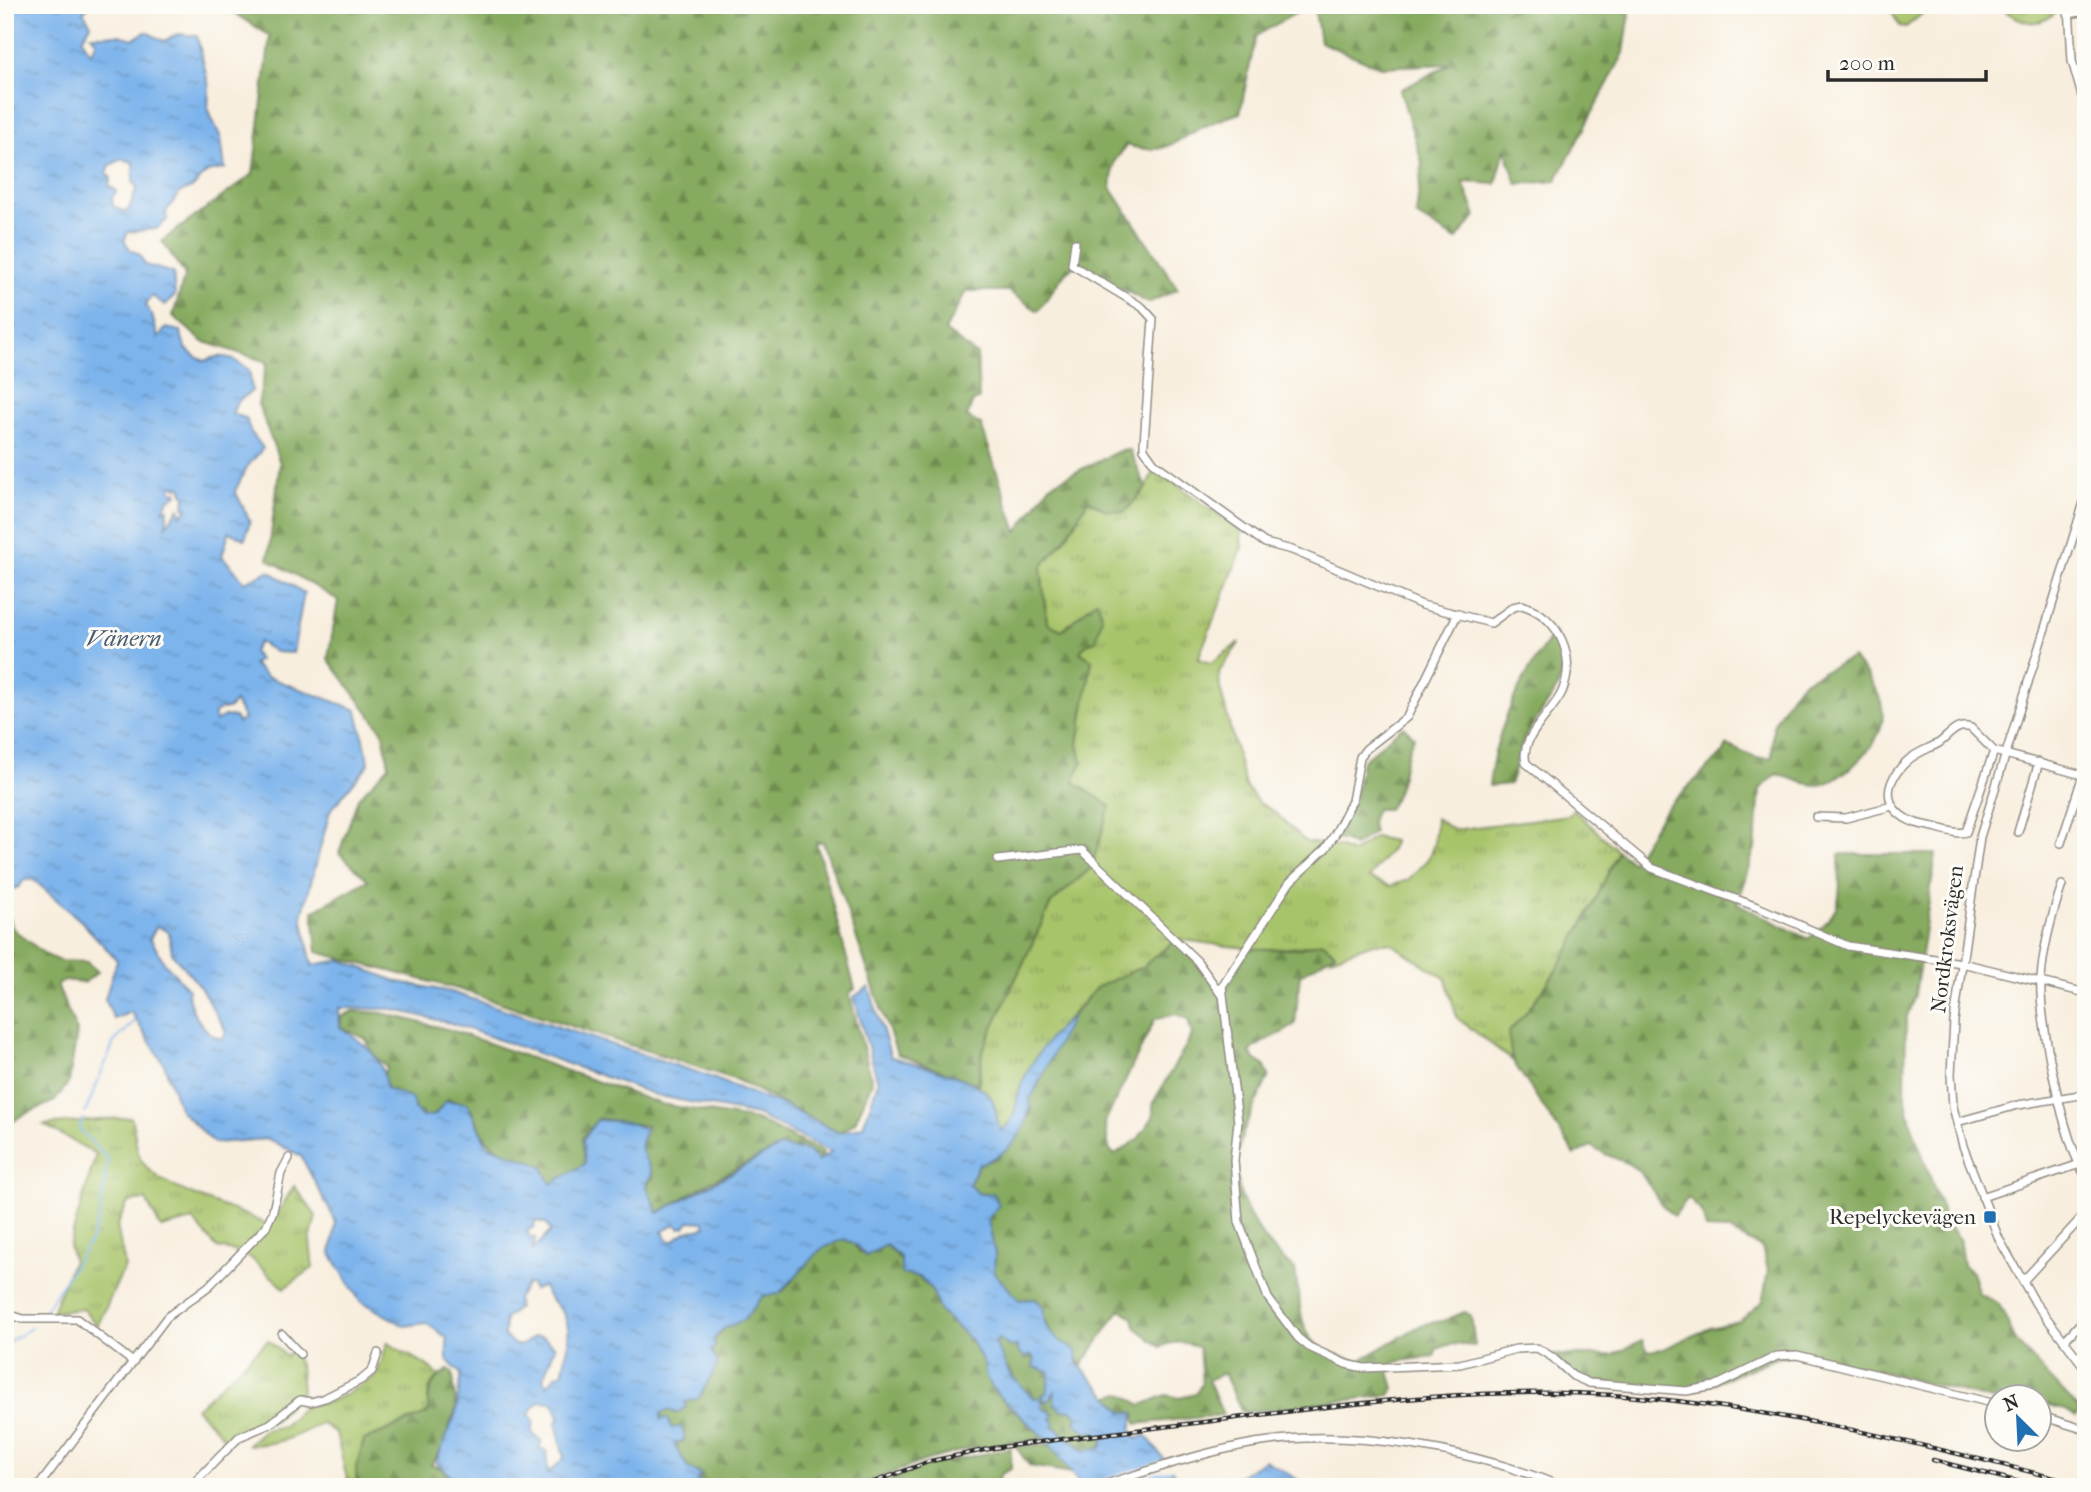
<svg xmlns="http://www.w3.org/2000/svg" width="2091" height="1492" font-family="'IM FELL French Canon',serif">
	<style>
		.grass { fill: url(#grass-tufts); stroke: #6a784b; stroke-width: 2 }
		.forest { fill: url(#forest-firs); stroke: #586a45; stroke-width: 2; fill-rule: evenodd }
		.water { fill: url(#water-ripples); stroke: #54708c; stroke-width: 2; fill-rule: evenodd }
		.pier { fill: #f8eede }
		.lines { fill: none; stroke-linecap: round; stroke-linejoin: round }
		.stream { stroke: #7db4ec; stroke-width: 2 }
		.minor-casing { stroke: #928c84; stroke-width: 10 }
		.minor { stroke: #fff; stroke-width: 7 }
		.rail-casing { stroke: #2b2b2b; stroke-width: 4.5 }
		.rail { stroke: #fdfcf7; stroke-width: 2; stroke-dasharray: 5; stroke-linecap: butt }
		.poi-dot { fill: #1f6fb2; stroke: #fdfcf7; stroke-width: 2.5 }
		.labels { text-anchor: middle; stroke-width: 6; stroke-linejoin: round; paint-order: stroke }
		.street-label { font-size: 21px; fill: #2b2b2b; stroke: #fdfcf7 }
		.poi-label { font-size: 21px; fill: #2b2b2b; stroke: #fdfcf7; text-anchor: end }
		.water-label { font-size: 23px; font-style: italic; fill: #485b6f; stroke: #fdfcf7 }
	</style>
	<defs>
		<pattern id="grass-tufts" width="24" height="20" patternUnits="userSpaceOnUse" patternTransform="scale(1.75)"><rect width="24" height="20" fill="#a8c46b"/><path d="M3 7l-1-3M5 7V3M7 7l1-3M15 17l-1-3M17 17v-4M19 17l1-3" fill="none" stroke="#899f58"/></pattern>
		<pattern id="forest-firs" width="22" height="20" patternUnits="userSpaceOnUse" patternTransform="scale(1.75)"><rect width="22" height="20" fill="#86aa5f"/><path d="M5 1l3.5 6h-7zM16 11l3.5 6h-7z" fill="#6e8b4f"/></pattern>
		<pattern id="water-ripples" width="26" height="14" patternUnits="userSpaceOnUse" patternTransform="scale(1.75)"><rect width="26" height="14" fill="#7db4ec"/><path d="M2 4q2-2 4 0t4 0M15 11q2-2 4 0t4 0" fill="none" stroke="#6793bf"/></pattern>
	</defs>
	<rect width="100%" height="100%" fill="#fdfcf7"/>
	<filter id="ink" filterUnits="userSpaceOnUse"><feTurbulence type="fractalNoise" baseFrequency=".0143" numOctaves="2"/><feDisplacementMap in="SourceGraphic" scale="14" xChannelSelector="R" yChannelSelector="G"/><feConvolveMatrix kernelMatrix="1 2 1 2 8 2 1 2 1" color-interpolation-filters="sRGB"/></filter>
	<filter id="wash" filterUnits="userSpaceOnUse"><feTurbulence type="fractalNoise" baseFrequency=".00686" numOctaves="4" result="noise"/><feDisplacementMap in="SourceGraphic" scale="28" xChannelSelector="R" yChannelSelector="G"/><feGaussianBlur stdDeviation="1.57" result="paint"/><feColorMatrix in="noise" values="0 0 0 0 0 0 0 0 0 0 0 0 0 0 0 0 0 1.4 0 .05"/><feComposite in="paint" operator="in"/></filter>
	<g filter="url(#wash)">
		<rect width="100%" height="100%" fill="#f8eede"/>
		<g class="grass">
			<polygon points="1887,5 1933,5 1906,27 1900,26"/>
			<path d="M1999,5H2062C2043,31 2019,25 1999,5Z"/>
			<path d="M1155,469L1241,531L1242,549L1198,659L1211,663L1240,642L1219,672L1220,688L1245,786L1259,803L1272,810L1306,842L1339,847L1352,853L1375,837L1393,841L1391,849L1369,878L1390,886L1408,880L1428,859L1434,844L1436,818L1453,830L1569,815L1573,809L1618,851C1589,917 1557,980 1509,1033L1512,1060L1457,1018L1446,979L1390,943H1373L1331,958L1335,952L1322,942C1273,956 1226,946 1177,939L1142,967L1097,987L1052,1036L1023,1081L1014,1120L1003,1131L999,1129C995,1111 995,1098 978,1088L984,1047L1051,903L1091,868L1073,782L1082,762L1078,744L1092,660L1080,652L1085,645L1047,623L1041,567L1066,538L1088,500L1106,510L1146,488Z"/>
			<path d="M131,1117C137,1132 133,1150 144,1164C164,1192 238,1208 270,1226L294,1186L316,1216L310,1241L313,1268L284,1288L252,1259L239,1252L217,1248L193,1220L161,1228L146,1200L128,1202L117,1226L125,1266L97,1327L84,1309L52,1312L73,1260L69,1246L96,1154L44,1125Z"/>
			<polygon points="268,1340 286,1356 292,1350 300,1367 302,1391 275,1420 255,1425 228,1442 196,1408"/>
			<path d="M388,1342C405,1357 423,1358 439,1376C426,1386 427,1398 429,1413L364,1440L356,1468L357,1487H349L336,1433L321,1423C297,1437 276,1445 247,1445L264,1430L283,1426L306,1405L326,1403L345,1395L376,1376Z"/>
		</g>
		<g class="forest">
			<path d="M222,5H1310L1256,36L1240,113C1228,117 1215,121 1203,127C1173,142 1164,157 1127,145L1114,162L1111,188L1178,289L1148,303L1076,264L1065,273L1038,311L1008,291H966L945,331L977,355L979,399L972,403L967,417L981,425L1017,532L1051,484L1119,451L1130,450L1146,488L1125,512L1106,510L1088,500L1066,538L1041,567L1047,623L1062,630L1097,600L1102,618L1096,641L1085,645L1080,652L1092,660L1078,744L1082,762L1074,782L1110,806L1091,868L1051,903L984,1047L977,1084L897,1054L823,842H816L855,989L849,993L872,1082L855,1122L839,1133L737,1080L458,989L317,952L313,911L368,880L339,853L358,798L389,766L383,732L328,659L338,600L268,559L280,463L258,404L267,362L202,341L173,316L185,275L162,241L253,174L270,36Z"/>
			<polygon points="1314,5 1631,5 1624,53 1556,181 1517,184 1505,149 1496,184 1463,182 1476,216 1456,240 1416,215 1422,163 1400,90 1450,64 1380,67 1320,42"/>
			<path d="M1554,632C1577,679 1549,697 1527,734C1517,750 1517,767 1510,784L1489,786C1495,730 1521,677 1554,632Z"/>
			<path d="M1852,658C1887,695 1897,725 1856,763C1847,771 1832,784 1819,785C1807,786 1789,777 1777,774L1760,789L1755,848L1737,903L1808,939C1845,910 1840,898 1839,854H1936L1915,995L1906,1019L1905,1095L1911,1123L1947,1224L1959,1238L1963,1265L1972,1272L1979,1294L1999,1304L2017,1343L2080,1410L2076,1417L2066,1410L2039,1404L2038,1398H1996V1401L1813,1354C1776,1350 1741,1376 1706,1386C1684,1393 1605,1386 1583,1378C1570,1373 1563,1365 1554,1355H1614L1642,1340L1648,1351L1663,1349L1710,1328L1740,1321L1763,1301L1768,1270L1762,1248L1728,1230L1706,1229L1702,1212L1688,1198L1674,1216C1654,1202 1653,1184 1636,1169C1625,1159 1605,1157 1591,1146L1575,1155L1512,1060L1508,1033C1557,980 1589,917 1618,851L1632,862L1665,810L1724,752L1727,745L1755,758H1772L1773,725L1792,693L1805,680Z"/>
			<path d="M1403,726L1414,737C1401,761 1404,787 1388,809H1376L1371,821L1374,832L1354,846L1343,840H1333L1355,799L1362,761Z"/>
			<polygon points="5,906 13,929 46,955 60,961 87,962 98,972 84,983 66,980 57,985 77,1032 69,1082 55,1101 21,1116 5,1128"/>
			<path d="M1177,939L1205,966L1214,984L1224,992L1249,949H1298L1322,942L1335,953L1300,975L1295,1024C1281,1037 1264,1037 1250,1052L1256,1060L1264,1065L1269,1076C1256,1103 1239,1132 1237,1163C1234,1204 1265,1245 1295,1270C1304,1324 1295,1348 1359,1361L1423,1324L1443,1321L1465,1312L1471,1316L1475,1346L1452,1344L1436,1349L1435,1356L1394,1362L1389,1372L1394,1388L1390,1395L1247,1412H1242L1224,1373L1208,1380L1223,1415L1137,1424L1135,1413H1123L1109,1396L1121,1393L1142,1405L1166,1395L1179,1398L1196,1394L1202,1383L1199,1348C1188,1341 1173,1341 1161,1347L1136,1328L1133,1318L1120,1309L1081,1367L1076,1351L1052,1336L1036,1299L1019,1300L994,1273L995,1255L988,1219L993,1212L969,1185L979,1164L998,1158L1030,1115V1100L1072,1016L1097,987L1142,967ZM1176,1014L1188,1019L1192,1035L1153,1103V1117L1138,1139L1115,1155L1109,1149L1105,1122L1155,1019Z"/>
			<polygon points="353,1011 382,1013 451,1030 661,1104 756,1120 823,1152 820,1159 802,1147 787,1150 785,1144 712,1181 658,1213 646,1185 654,1176 638,1150 647,1126 599,1118 582,1138 585,1164 551,1184 487,1141 470,1108 448,1099 435,1115 422,1117 422,1112 416,1112 411,1099 393,1096 380,1083 387,1067 373,1054 366,1039 340,1027 341,1017"/>
			<path d="M844,1239L853,1243L860,1253L885,1245L932,1290L940,1312L971,1340L984,1364L986,1378L999,1396L1045,1438L964,1450L924,1461L854,1487H695L699,1473C676,1465 676,1449 677,1429L671,1428L668,1418L661,1419V1413L669,1410L675,1413L685,1402L699,1398L718,1364L711,1350L714,1340L724,1328L746,1316L763,1296L782,1292L821,1249Z"/>
			<path d="M998,1339L1011,1347L1017,1346V1350L1030,1355L1050,1372L1047,1393L1042,1395L1045,1402L1055,1392L1057,1395L1054,1401L1072,1410L1078,1418L1075,1422L1104,1439L1101,1448L1085,1451L1054,1426V1421L1051,1419L1053,1414L1041,1408V1402C1016,1389 1005,1367 995,1342Z"/>
			<path d="M449,1369L453,1374L456,1408L443,1446L431,1465L441,1468L459,1487H357L356,1468L364,1440L428,1413C427,1390 431,1382 449,1369Z"/>
			<polygon points="1050,1444 1073,1473 1030,1466 1016,1447"/>
			<polygon points="1011,1448 1011,1469 1001,1474 995,1487 868,1487 925,1466"/>
		</g>
		<g class="water">
			<path d="M5,5H90L83,12L91,24L82,39L91,53L97,42L91,35H119L133,39L146,32L164,41L178,34L197,36L209,87L208,110L221,138L225,169L207,172L192,188L179,193L166,212L167,220L156,229L128,232L124,241L131,250L140,255L145,265L173,273L175,296L165,305L152,296L145,305L152,315L158,338L166,328L181,331C183,348 189,355 205,361C223,352 233,358 249,370L252,391L237,402L232,414L246,418L250,431L263,448L247,467L235,491L250,521L245,539L229,532L222,556L245,582L269,571L304,593L293,653L275,652L259,642L253,652L259,660L253,664L267,677L357,710L369,764L330,811L302,916L312,965L341,960L399,982L451,992L702,1074L787,1107L839,1133L863,1126L878,1082L854,997L869,987L891,1057C916,1064 973,1077 989,1095C998,1105 995,1121 1001,1131C1019,1117 1014,1102 1022,1083C1033,1058 1052,1033 1072,1016L1030,1100C1029,1132 1009,1155 979,1164L969,1184L979,1194L993,1193L999,1205L988,1219L995,1255L994,1273L1019,1300L1036,1299L1044,1308C1040,1331 1058,1340 1076,1351L1078,1364L1123,1412L1135,1413L1131,1430L1137,1439L1146,1435L1181,1482L1206,1487H1082L1045,1438L999,1396L986,1378L984,1364L971,1340L940,1312L932,1290L920,1277L901,1274V1258L886,1245L866,1256L853,1243L844,1239L821,1249L779,1294L763,1296L744,1320L724,1328L714,1339L715,1348L711,1350L718,1364L699,1398L685,1402L686,1407L677,1413L669,1410L661,1413V1419L668,1418L671,1428L681,1427L684,1433V1440L674,1445L688,1468L701,1475L695,1487H463L436,1462L456,1413L461,1374L447,1360V1338L426,1323L405,1326L360,1301L331,1254L336,1222L301,1156L268,1139L214,1143L180,1110L164,1064L131,1012L114,1019L105,999L117,960L81,921L34,880H24L19,887L5,892V36L8,39L10,35L5,30ZM122,159L133,162V182L137,188L129,209L125,212L113,206L112,197L117,191L109,186L111,178L107,174L110,165ZM171,486L181,487L185,497L184,507L188,508L181,515L179,508L166,526L168,509L163,511L168,500L177,494V491L175,493L171,490ZM235,702L244,719L238,723L235,717L224,716L215,722V713L221,709H228ZM157,926L169,932L172,953L201,988L226,1031L223,1039C204,1036 187,1007 188,989L164,962L150,938ZM339,1008L392,1009L454,1024L659,1096L757,1115L831,1152L817,1161L808,1151L779,1147L658,1213L646,1185L652,1173L640,1146L646,1129L627,1122L597,1120L583,1140L585,1164L551,1184L542,1166L487,1145L467,1103L446,1101L435,1115L422,1117L414,1108L412,1099L386,1088C385,1058 364,1043 340,1027ZM535,1221L546,1223L551,1231L532,1251L536,1238L530,1237L527,1231L534,1227ZM689,1221L704,1222L706,1226L700,1229C689,1228 681,1233 674,1241H670L662,1232L676,1224L679,1228L685,1227ZM527,1284H531L533,1290L543,1286C546,1298 556,1303 563,1313C574,1332 566,1355 562,1374L556,1375L547,1386L543,1379L555,1347L543,1337L535,1336L522,1345H515L504,1336L505,1319L518,1308L517,1299ZM998,1339L1011,1347L1017,1346L1018,1352L1026,1358L1030,1355L1035,1359L1033,1367L1050,1372L1047,1393L1042,1395L1046,1402L1055,1392L1054,1404L1062,1410H1072L1078,1418L1074,1422L1087,1432H1095L1104,1439L1101,1448L1085,1451L1054,1427V1421L1051,1419L1054,1414L1042,1408L1043,1403L1039,1397L1033,1398L1009,1373L995,1342ZM539,1401L553,1402L560,1419L556,1422L564,1458L548,1474L546,1451L539,1449L542,1441L532,1433L534,1421L529,1414Z"/>
			<polygon points="1265,1460 1310,1487 1221,1487"/>
		</g>
		<polygon class="pier" points="1168,1459 1174,1468 1108,1487 1080,1487"/>
		<g class="lines">
			<g class="stream">
				<polyline points="85,1113 114,1042 136,1020"/>
				<polyline points="43,1313 92,1238 100,1215 108,1159 79,1129 83,1119"/>
				<polyline points="5,1344 31,1328"/>
			</g>
		</g>
	</g>
	<g filter="url(#ink)">
		<g class="lines">
			<g class="minor-casing">
				<g id="minor">
					<polyline points="2069,5 2072,61 2086,110"/>
					<polyline points="2068,14 2086,11"/>
					<path d="M1075,243L1072,265L1142,307L1153,319L1144,443V449L1154,463L1265,543L1292,550L1422,605L1491,623L1513,607L1522,605C1559,617 1577,656 1562,692C1552,714 1519,737 1526,763L1652,868L1760,908L1848,946L1962,963L2086,993"/>
					<polyline points="2086,496 1980,837 1954,1021 1951,1074 1953,1107 1963,1146 1999,1239 2036,1304 2086,1369"/>
					<polyline points="1458,613 1407,717 1366,749 1360,757 1352,801 1335,834 1326,848 1290,882 1222,986 1238,1122 1234,1160 1239,1222 1268,1298 1298,1338 1309,1347 1346,1364 1364,1368 1460,1364 1516,1349 1537,1348 1552,1357 1573,1376 1589,1383 1686,1391 1715,1386 1777,1356 1797,1355 1996,1404"/>
					<path d="M1994,751L1971,728C1956,723 1950,735 1939,743C1928,749 1915,753 1906,762C1875,792 1890,820 1929,826C1941,828 1955,835 1966,832L1994,751L2086,776"/>
					<polyline points="1816,817 1846,818 1892,806"/>
					<polyline points="2018,832 2039,762"/>
					<polyline points="2061,843 2083,775"/>
					<polyline points="998,860 1082,850 1197,961 1220,993"/>
					<path d="M2062,885C2052,915 2043,946 2041,979C2038,1016 2064,1146 2086,1176"/>
					<polyline points="1957,1122 2018,1105 2086,1094"/>
					<polyline points="1982,1197 2086,1162"/>
					<polyline points="2023,1281 2086,1213"/>
					<polyline points="5,1313 23,1319 77,1319 133,1362"/>
					<polyline points="282,1334 300,1354"/>
					<polyline points="2064,1341 2086,1317"/>
					<polyline points="2038,1415 2086,1430"/>
					<polyline points="38,1487 167,1317 209,1286 266,1227 273,1211 281,1173 289,1158"/>
					<polyline points="190,1487 239,1437 270,1424 300,1400 311,1402 325,1398 361,1380 372,1371 378,1353"/>
					<path d="M1097,1487C1148,1471 1202,1452 1255,1443C1351,1427 1474,1450 1563,1487"/>
				</g>
			</g>
			<use href="#minor" class="minor"/>
			<g class="rail-casing">
				<g id="rail">
					<polyline points="1933,1460 2039,1487"/>
					<path d="M860,1487L931,1461L994,1448C1075,1437 1156,1428 1236,1418C1362,1402 1486,1387 1612,1395C1772,1406 1931,1446 2086,1486"/>
				</g>
			</g>
			<use href="#rail" class="rail"/>
		</g>
	</g>
	<rect class="poi-dot" x="1983" y="1210" width="14" height="14" rx="3.5"/>
	<g class="labels">
		<g class="street-label">
			<text transform="translate(1947 939) rotate(-83)" y="7">Nordkroksvägen</text>
		</g>
		<g class="poi-label">
			<text x="1976" y="1224">Repelyckevägen</text>
		</g>
		<g class="water-label">
			<text x="124" y="646">Vänern</text>
		</g>
	</g>
	<rect width="2091" height="1492" fill="none" stroke="#fdfcf7" stroke-width="28"/>
	<g transform="translate(2018 1418) rotate(336)"><circle r="33" fill="#fdfcf7" stroke="#a9a8a5" stroke-width="2"/>
	<path d="M0-5L12 26L0 18L-12 26Z" fill="#1f6fb2"/>
	<text y="-10" font-size="19" font-weight="bold" text-anchor="middle" fill="#2b2b2b">N</text>
	</g>
	<path d="M1828 70v10h158v-10" fill="none" stroke="#2b2b2b" stroke-width="3.5"/>
	<text x="1839" y="70" font-size="21" fill="#2b2b2b" stroke="#fdfcf7" stroke-width="5" paint-order="stroke">200 m</text>
</svg>
